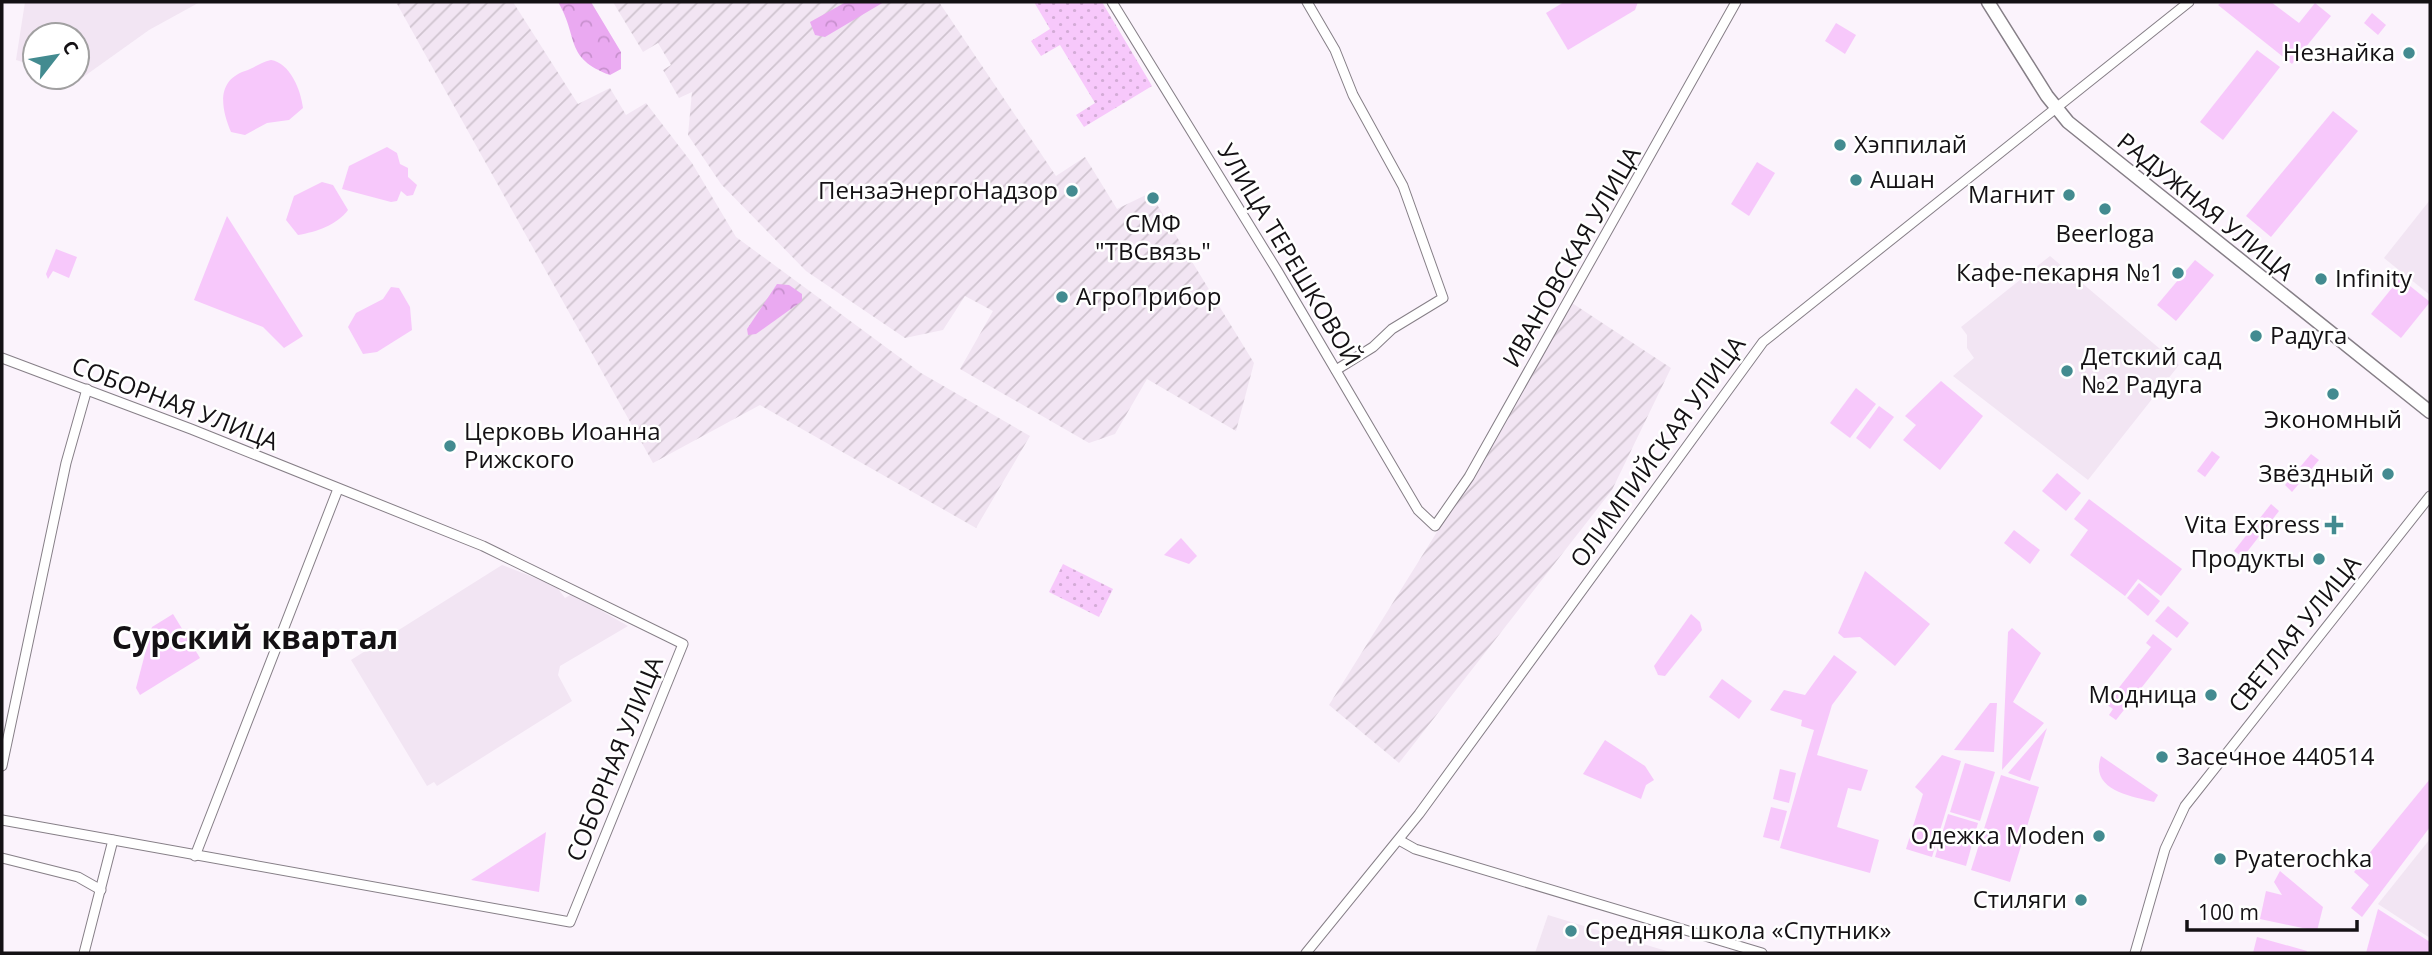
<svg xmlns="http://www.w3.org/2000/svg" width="2432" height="955" font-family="'Open Sans',sans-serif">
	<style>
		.built { fill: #f2e5f3 }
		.industrial { fill: url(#industrial-furrows) }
		.green { fill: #f7c8fb }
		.forest { fill: url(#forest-crowns) }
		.garden { fill: url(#garden-dots) }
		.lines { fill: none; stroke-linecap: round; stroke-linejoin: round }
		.minor-casing { stroke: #867f87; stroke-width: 11 }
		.secondary-casing { stroke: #867f87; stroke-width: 15 }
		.minor { stroke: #fff; stroke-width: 9 }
		.secondary { stroke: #fff; stroke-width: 12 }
		.poi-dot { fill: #438b90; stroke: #fff; stroke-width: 2.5 }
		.labels { text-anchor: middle; stroke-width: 5; stroke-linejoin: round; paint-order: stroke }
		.poi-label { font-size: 24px; fill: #141114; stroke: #fff; text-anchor: end }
		.street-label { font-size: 24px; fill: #141114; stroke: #fff }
		.district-label { font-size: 32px; font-weight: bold; fill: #141114; stroke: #fff }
	</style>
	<defs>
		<pattern id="industrial-furrows" width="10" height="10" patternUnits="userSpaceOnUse" patternTransform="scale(1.75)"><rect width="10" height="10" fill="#f2e5f3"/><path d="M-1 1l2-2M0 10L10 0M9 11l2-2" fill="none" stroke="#cfc3cf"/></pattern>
		<pattern id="forest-crowns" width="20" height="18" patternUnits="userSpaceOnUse" patternTransform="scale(1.75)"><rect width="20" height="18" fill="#eaa9f1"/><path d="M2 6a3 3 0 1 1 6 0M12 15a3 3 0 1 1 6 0" fill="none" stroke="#c890ce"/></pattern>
		<pattern id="garden-dots" width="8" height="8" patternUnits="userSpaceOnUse" patternTransform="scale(1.75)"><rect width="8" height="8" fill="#f7c8fb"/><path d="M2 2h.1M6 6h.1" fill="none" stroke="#d3abd6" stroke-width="1.8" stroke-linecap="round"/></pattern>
	</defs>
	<rect width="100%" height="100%" fill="#fbf3fc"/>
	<g class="built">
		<polygon points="25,2 200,2 149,30 79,80 70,77 77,77 77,35 35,35 35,66 16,60"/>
		<polygon points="2430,200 2430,295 2384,258"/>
		<polygon points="2050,256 2179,365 2088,480 1953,376 1974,358 1967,348 1967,335 1961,327"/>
		<polygon points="502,565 556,586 565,598 572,594 628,626 560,666 558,675 572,701 437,786 434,782 427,786 351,660"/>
		<polygon points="2430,839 2430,938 2378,904"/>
		<polygon points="1548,915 1653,947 1674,953 1535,953"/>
	</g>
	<g class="industrial">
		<polygon points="396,2 513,2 578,104 610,88 626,115 646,103 692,163 736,237 921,373 1030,436 976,528 760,405 653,463"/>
		<polygon points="613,2 939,2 1056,176 1085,157 1117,209 1150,193 1254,363 1236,431 1147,379 1115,434 1089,443 960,369 993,311 965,296 943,330 905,338 806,271 721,184 688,135 692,92 679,98 663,70 671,65 658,43 643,52"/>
		<polygon points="1572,303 1671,368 1612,490 1399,763 1329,705 1460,495"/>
	</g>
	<g class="green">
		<polygon points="1564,2 1638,2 1635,10 1568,50 1546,13"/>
		<polygon points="2222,2 2271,2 2299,23 2315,3 2331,16 2292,64 2218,5"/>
		<polygon points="2372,13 2386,25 2378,35 2364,23"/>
		<polygon points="1836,23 1856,35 1845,54 1825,41"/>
		<polygon points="2257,50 2280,67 2223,140 2200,122"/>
		<path d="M271,60C290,63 301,90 303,108L289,120L267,123L245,135L231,132C221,108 216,81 245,71C254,68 261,62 271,60Z"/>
		<polygon points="2333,111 2358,131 2271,237 2246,216"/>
		<polygon points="387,147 397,153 400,164 408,168 408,177 417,185 413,195 407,196 401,191 397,201 391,202 342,189 349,166"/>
		<polygon points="1757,162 1775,173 1749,216 1731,204"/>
		<path d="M322,182L333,185L348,210C337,225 316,232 298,235L286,220L294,196Z"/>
		<polygon points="227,216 303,336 284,348 263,327 194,300"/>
		<polygon points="56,249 77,257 69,278 53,271 48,279 46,274"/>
		<polygon points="2195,260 2214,275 2176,321 2157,305"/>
		<polygon points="2400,278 2430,302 2401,338 2371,314"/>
		<polygon points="391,287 399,288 410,307 412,330 377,352 363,354 348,327 356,313 383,299"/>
		<polygon points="1941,381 1983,416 1940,470 1903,440 1916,425 1905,416"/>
		<polygon points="1856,388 1876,404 1850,438 1830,423"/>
		<polygon points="1879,406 1894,417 1870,449 1856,438"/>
		<polygon points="2212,451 2220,457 2205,477 2197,471"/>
		<polygon points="2311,454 2319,460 2292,492 2285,485"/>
		<polygon points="2057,473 2081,493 2066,511 2042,491"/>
		<polygon points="2089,499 2182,569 2161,596 2138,579 2125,596 2070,555 2088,530 2074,519"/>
		<polygon points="2271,504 2279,511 2243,557 2234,551"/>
		<polygon points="2014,530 2040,550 2030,564 2004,543"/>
		<polygon points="1181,538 1197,556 1189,564 1164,555"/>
		<polygon points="1865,571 1930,624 1895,666 1860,637 1844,638 1838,633"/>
		<polygon points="2139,583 2160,601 2148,616 2127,598"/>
		<polygon points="2168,606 2189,623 2177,638 2155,621"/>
		<polygon points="173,614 200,658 140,695 136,688 152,627"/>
		<polygon points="1691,614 1700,622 1702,630 1665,676 1658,675 1654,666"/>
		<polygon points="2012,628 2041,653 2013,702 2044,723 2002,770 2008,632"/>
		<polygon points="2153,634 2172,649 2116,720 2109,715 2113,709 2106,704 2151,647 2146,643"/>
		<polygon points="1834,655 1857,672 1832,705 1817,755 1868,770 1861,791 1848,788 1837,827 1879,840 1870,873 1780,848 1814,730 1801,726 1802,720 1770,710 1784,690 1805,695"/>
		<polygon points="1722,679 1752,701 1739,719 1709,697"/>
		<polygon points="1990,703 1997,703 1994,752 1954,750"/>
		<polygon points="2047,728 2030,781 2008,773"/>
		<polygon points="1605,740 1645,766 1654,780 1646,785 1641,799 1583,774"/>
		<polygon points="1942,755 1961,761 1932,857 1906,849 1923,794 1915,787"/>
		<path d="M2101,756L2158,795L2154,802C2130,796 2089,790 2101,756Z"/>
		<polygon points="1965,763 1995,772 1980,821 1950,812"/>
		<polygon points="1780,769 1796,773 1789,803 1773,799"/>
		<polygon points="2001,775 2039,787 2010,882 1971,870"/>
		<polygon points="2430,779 2430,827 2362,917 2351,908 2369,885 2354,872"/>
		<polygon points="1771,807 1787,811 1779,841 1763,837"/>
		<polygon points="1948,814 1978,823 1966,866 1935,857"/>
		<polygon points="546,832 539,892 471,880"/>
		<polygon points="2280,871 2323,907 2317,931 2260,919 2266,891 2282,895 2274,882"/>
		<polygon points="2378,909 2430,942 2430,953 2366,953"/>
		<polygon points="2257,937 2307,951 2306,953 2253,953"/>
	</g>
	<g class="forest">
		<path d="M558,2H591L621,52V69L610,75C564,58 579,37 558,2Z"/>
		<polygon points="846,2 884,2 825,37 815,35 810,22"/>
		<polygon points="777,284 789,285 802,294 802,301 756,334 748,335 747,329"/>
	</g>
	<g class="garden">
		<polygon points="1034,2 1102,2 1152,86 1084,127 1076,115 1095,103 1060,45 1041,56 1031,41 1050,29"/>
		<polygon points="1063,564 1113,589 1099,617 1049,592"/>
	</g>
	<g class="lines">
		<g class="minor-casing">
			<g id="minor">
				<polyline points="1112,2 1278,272 1418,510 1435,526 1469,477 1736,2"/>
				<polyline points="1307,2 1335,50 1353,95 1403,186 1443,298 1392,329 1373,347 1336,370"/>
				<polyline points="2,358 191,429 483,546 683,644 570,922 2,820"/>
				<polyline points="2,766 66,463 87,389"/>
				<polyline points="1399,840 1415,849 1762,953"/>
				<polyline points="195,856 338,489"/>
				<polyline points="2,858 78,877 101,890"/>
				<polyline points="84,953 113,840"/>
				<polyline points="1306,953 1419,814 1763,342 2189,2"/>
				<polyline points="2135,953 2165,849 2185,806 2430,496"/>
			</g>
		</g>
		<g class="secondary-casing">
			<polyline id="secondary" points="1988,2 2047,96 2068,122 2430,412"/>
		</g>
		<use href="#minor" class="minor"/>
		<use href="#secondary" class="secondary"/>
	</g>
	<g class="poi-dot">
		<circle cx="2409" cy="53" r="7"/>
		<circle cx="1840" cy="145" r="7"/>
		<circle cx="1856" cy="180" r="7"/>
		<circle cx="1072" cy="191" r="7"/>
		<circle cx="2069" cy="195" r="7"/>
		<circle cx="1153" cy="198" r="7"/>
		<circle cx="2105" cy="209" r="7"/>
		<circle cx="2178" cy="273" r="7"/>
		<circle cx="2321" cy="279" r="7"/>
		<circle cx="1062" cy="297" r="7"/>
		<circle cx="2256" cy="336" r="7"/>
		<circle cx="2067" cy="371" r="7"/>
		<circle cx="2333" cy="394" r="7"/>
		<circle cx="450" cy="446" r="7"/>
		<circle cx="2388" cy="474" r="7"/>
		<path d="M2330.5 514.5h7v7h7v7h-7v7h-7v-7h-7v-7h7z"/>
		<circle cx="2319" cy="559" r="7"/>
		<circle cx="2211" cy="695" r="7"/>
		<circle cx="2162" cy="757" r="7"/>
		<circle cx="2099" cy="836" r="7"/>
		<circle cx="2220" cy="859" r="7"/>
		<circle cx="2081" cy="900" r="7"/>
		<circle cx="1571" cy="931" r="7"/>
	</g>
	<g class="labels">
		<g class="poi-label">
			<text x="2395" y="61">Незнайка</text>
			<text x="1854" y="153" text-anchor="start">Хэппилай</text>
			<text x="1870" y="188" text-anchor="start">Ашан</text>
			<text x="1058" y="199">ПензаЭнергоНадзор</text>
			<text x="2055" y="203">Магнит</text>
			<text x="1153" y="232" text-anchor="middle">СМФ<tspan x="1153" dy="28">"ТВСвязь"</tspan></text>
			<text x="2105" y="242" text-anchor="middle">Beerloga</text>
			<text x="2164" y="281">Кафе-пекарня №1</text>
			<text x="2335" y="287" text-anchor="start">Infinity</text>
			<text x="1076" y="305" text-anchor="start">АгроПрибор</text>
			<text x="2270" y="344" text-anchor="start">Радуга</text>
			<text x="2081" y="365" text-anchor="start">Детский сад<tspan x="2081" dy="28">№2 Радуга</tspan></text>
			<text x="2333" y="428" text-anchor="middle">Экономный</text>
			<text x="464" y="440" text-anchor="start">Церковь Иоанна<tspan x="464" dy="28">Рижского</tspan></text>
			<text x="2374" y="482">Звёздный</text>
			<text x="2320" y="533">Vita Express</text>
			<text x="2305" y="567">Продукты</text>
			<text x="2197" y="703">Модница</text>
			<text x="2176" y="765" text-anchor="start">Засечное 440514</text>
			<text x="2085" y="844">Одежка Moden</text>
			<text x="2234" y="867" text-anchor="start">Pyaterochka</text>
			<text x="2067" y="908">Стиляги</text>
			<text x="1585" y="939" text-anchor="start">Средняя школа «Спутник»</text>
		</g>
		<g class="street-label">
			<text transform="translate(2205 207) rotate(39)" y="8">РАДУЖНАЯ УЛИЦА</text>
			<text transform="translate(1289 255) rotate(59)" y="8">УЛИЦА ТЕРЕШКОВОЙ</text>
			<text transform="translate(1572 257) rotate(-60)" y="8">ИВАНОВСКАЯ УЛИЦА</text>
			<text transform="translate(175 404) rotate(21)" y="8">СОБОРНАЯ УЛИЦА</text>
			<text transform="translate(1658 452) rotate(-54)" y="8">ОЛИМПИЙСКАЯ УЛИЦА</text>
			<text transform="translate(2295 634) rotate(-51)" y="8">СВЕТЛАЯ УЛИЦА</text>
			<text transform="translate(615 759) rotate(-68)" y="8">СОБОРНАЯ УЛИЦА</text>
		</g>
		<g class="district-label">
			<text x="255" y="649">Сурский квартал</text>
		</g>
	</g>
	<rect width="2432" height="955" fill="none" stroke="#141114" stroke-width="7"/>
	<g transform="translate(56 56) rotate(59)"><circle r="33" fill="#ffffff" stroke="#a1a0a1" stroke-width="2"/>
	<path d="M0-5L12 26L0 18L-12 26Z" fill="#438b90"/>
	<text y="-10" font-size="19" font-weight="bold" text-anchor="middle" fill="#141114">С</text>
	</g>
	<path d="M2187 920v10h170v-10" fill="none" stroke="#141114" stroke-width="3.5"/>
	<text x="2198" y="920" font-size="21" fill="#141114" stroke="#ffffff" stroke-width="5" paint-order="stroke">100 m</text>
</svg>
